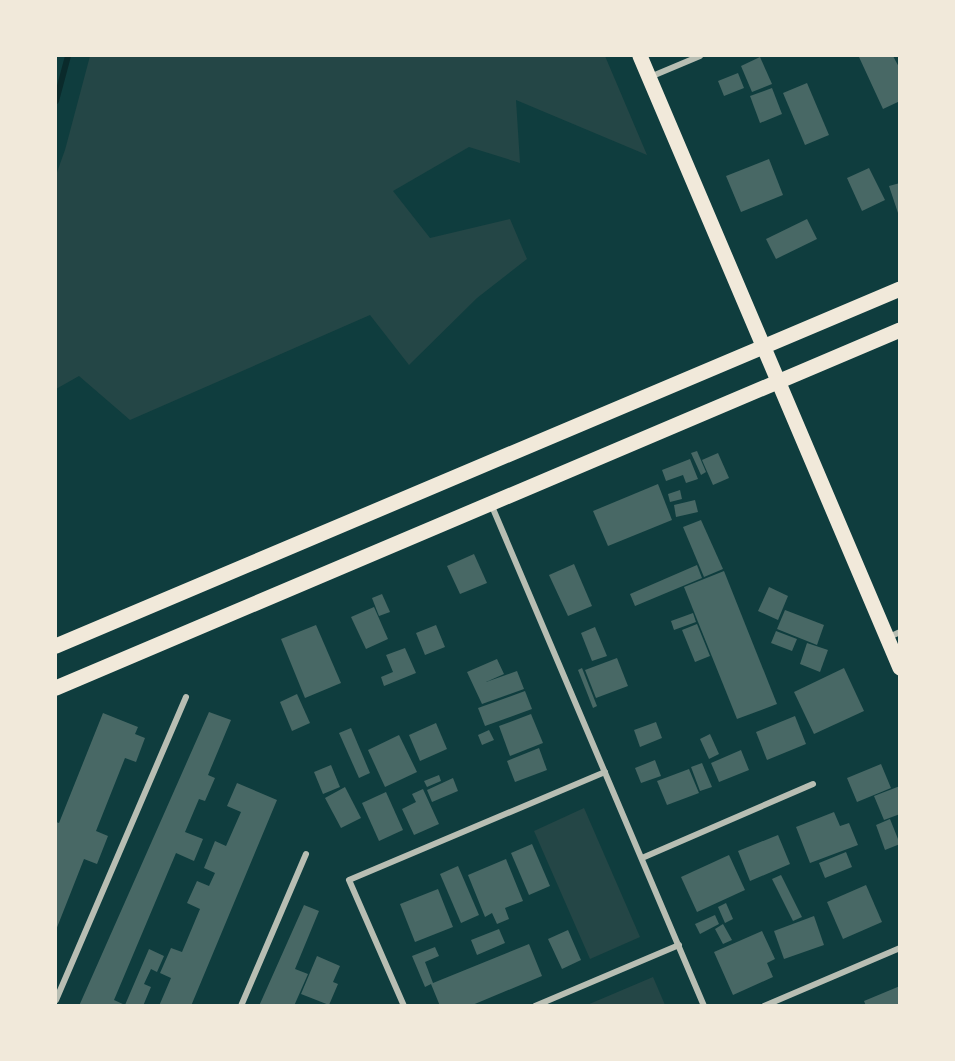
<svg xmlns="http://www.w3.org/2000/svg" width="955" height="1061" font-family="'DM Sans',sans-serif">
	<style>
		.green { fill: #244646 }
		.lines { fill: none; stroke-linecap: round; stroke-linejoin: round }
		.stream { stroke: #0a2a2b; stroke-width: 6 }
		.building { fill: #486865 }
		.minor { stroke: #b8beb3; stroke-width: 6 }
		.primary { stroke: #f1e9da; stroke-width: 15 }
	</style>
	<rect width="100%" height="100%" fill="#0f3d3e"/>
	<g class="green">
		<polygon points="90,56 605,56 647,155 516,100 520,163 469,147 393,191 430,238 510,219 527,259 477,298 409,365 370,315 130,420 79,376 56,389 56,175 65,150"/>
		<polygon points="584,808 640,937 590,959 534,831"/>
		<polygon points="653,977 665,1005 587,1005"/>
	</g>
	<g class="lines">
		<polyline class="stream" points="56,101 68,56"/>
	</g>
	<g class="building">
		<polygon points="861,56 893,56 900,69 900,101 883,109 859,57"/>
		<polygon points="760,57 772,84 752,92 741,66"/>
		<polygon points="738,73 744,88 724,96 718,81"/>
		<polygon points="807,83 829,135 805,145 783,93"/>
		<polygon points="772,88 782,114 760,123 750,96"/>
		<polygon points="769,159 783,195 741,212 726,176"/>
		<polygon points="869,168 885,200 862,211 847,178"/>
		<polygon points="900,183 900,215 899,216 889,186"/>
		<polygon points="807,219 817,239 776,259 766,239"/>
		<polygon points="697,451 706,472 701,475 691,453"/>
		<polygon points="718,453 729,478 713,485 702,460"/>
		<polygon points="690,459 698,479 686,483 683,475 666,481 662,470"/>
		<polygon points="658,484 672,520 608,546 593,511"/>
		<polygon points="680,490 682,499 670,502 668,494"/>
		<polygon points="695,500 698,512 676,517 674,505"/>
		<polygon points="701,520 723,569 704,577 683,527"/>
		<polygon points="474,554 487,583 460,594 447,566"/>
		<polygon points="574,564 592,606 568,616 549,575"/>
		<polygon points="697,565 702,578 635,606 630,594"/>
		<polygon points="724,571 777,704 737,719 684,587"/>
		<polygon points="769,587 788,596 778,620 758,611"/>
		<polygon points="382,594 390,612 379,616 372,598"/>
		<polygon points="374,607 388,639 366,649 351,617"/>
		<polygon points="785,610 824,625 817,645 777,629"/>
		<polygon points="693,613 696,622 674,630 671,621"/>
		<polygon points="697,624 710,656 695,662 682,630"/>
		<polygon points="316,625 341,683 305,698 281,639"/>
		<polygon points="436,625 445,647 425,655 416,633"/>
		<polygon points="595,627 607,656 592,661 581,633"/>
		<polygon points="776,631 797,639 792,651 771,643"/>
		<polygon points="807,643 828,650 820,672 800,664"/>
		<polygon points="405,648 416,673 384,686 381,677 393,672 386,655"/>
		<polygon points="617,658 628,686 596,698 585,670"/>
		<polygon points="497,659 504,674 486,682 517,671 524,689 482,704 467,672"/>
		<polygon points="582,668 597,706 593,708 578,670"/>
		<polygon points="844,668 864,711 814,734 794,692"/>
		<polygon points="525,691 532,709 485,726 478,708"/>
		<polygon points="297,694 310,723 292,731 280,702"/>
		<polygon points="209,712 231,720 208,775 215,778 205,801 199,799 185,832 203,839 194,861 176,853 114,1000 125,1005 149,949 164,956 157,972 151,969 144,984 151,987 143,1006 79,1006"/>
		<polygon points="103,713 138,727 135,734 145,738 136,762 125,758 96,831 108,836 97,864 84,859 56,930 56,822 59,823"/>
		<polygon points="531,714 543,743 510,756 499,726"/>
		<polygon points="795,716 806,744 767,760 756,732"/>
		<polygon points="656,722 662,738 640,747 634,730"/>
		<polygon points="436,723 447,749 420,761 409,735"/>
		<polygon points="351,728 370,773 359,778 339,733"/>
		<polygon points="489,730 494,740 482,745 478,735"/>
		<polygon points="710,734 719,754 709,759 700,739"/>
		<polygon points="399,735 417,772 385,787 368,750"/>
		<polygon points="539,748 547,770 515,782 507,761"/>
		<polygon points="741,750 749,770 719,782 711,763"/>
		<polygon points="655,760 661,776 641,783 635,768"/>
		<polygon points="702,763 712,787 700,791 691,767"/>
		<polygon points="881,764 891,788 857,802 847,778"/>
		<polygon points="331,765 340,787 323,794 314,772"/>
		<polygon points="689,769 699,793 667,805 657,781"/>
		<polygon points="439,775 441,781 427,787 424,781"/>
		<polygon points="453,778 458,791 432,802 427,790"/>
		<polygon points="237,783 277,800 191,1006 159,1006 171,978 160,973 171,948 182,952 200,909 187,903 197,881 209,886 215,873 204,868 215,841 226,846 241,812 227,806"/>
		<polygon points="900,786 900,814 884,820 874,796"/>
		<polygon points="345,787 361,818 341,828 325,798"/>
		<polygon points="423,789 439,824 414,835 402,809 416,802 412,794"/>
		<polygon points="386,792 403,830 379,841 362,803"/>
		<polygon points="834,812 840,826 849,823 858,845 810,863 796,827"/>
		<polygon points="890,819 900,844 885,850 876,825"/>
		<polygon points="778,835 790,864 750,881 738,851"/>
		<polygon points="532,844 550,886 529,895 511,853"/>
		<polygon points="846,852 852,867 825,878 819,863"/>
		<polygon points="729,855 745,890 697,912 681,877"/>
		<polygon points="506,859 523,901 505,908 509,919 497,924 492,913 485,917 468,875"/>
		<polygon points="458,866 479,915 461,923 440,874"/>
		<polygon points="781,875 802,917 793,921 772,879"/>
		<polygon points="866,885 882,922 843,939 827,902"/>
		<polygon points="438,889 453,927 415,942 400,904"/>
		<polygon points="726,903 733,919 725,923 718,907"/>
		<polygon points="304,905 319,911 295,969 308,974 294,1006 259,1006"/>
		<polygon points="715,915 719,924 700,934 695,924"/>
		<polygon points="814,916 824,945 784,959 774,931"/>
		<polygon points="723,924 732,940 723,944 715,929"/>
		<polygon points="499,929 505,943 477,955 471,940"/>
		<polygon points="568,930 581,960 562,969 548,939"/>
		<polygon points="762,931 775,959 767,963 773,977 733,995 714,952"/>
		<polygon points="529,944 542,976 470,1006 440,1006 431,984 425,987 412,956 435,947 439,956 425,962 433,983"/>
		<polygon points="317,956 340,966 333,982 338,984 329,1005 301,994"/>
		<polygon points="900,986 900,1006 866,1006 864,1001"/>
	</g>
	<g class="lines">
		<g class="minor">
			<polyline points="650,77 700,56"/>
			<polyline points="491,504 704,1006"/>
			<polyline points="887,638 900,632"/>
			<polyline points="642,858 813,784"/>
			<polyline points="56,1000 186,697"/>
			<polyline points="241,1006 306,854"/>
			<polyline points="404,1006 349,880 605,772"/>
			<polyline points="535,1006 679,945"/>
			<polyline points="764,1006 900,948"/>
		</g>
		<g class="primary">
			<polyline points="640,56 900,668"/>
			<polyline points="56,646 900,289"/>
			<polyline points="56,688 900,330"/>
		</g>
	</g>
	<rect width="955" height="1061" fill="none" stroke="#f1e9da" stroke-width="114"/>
</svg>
